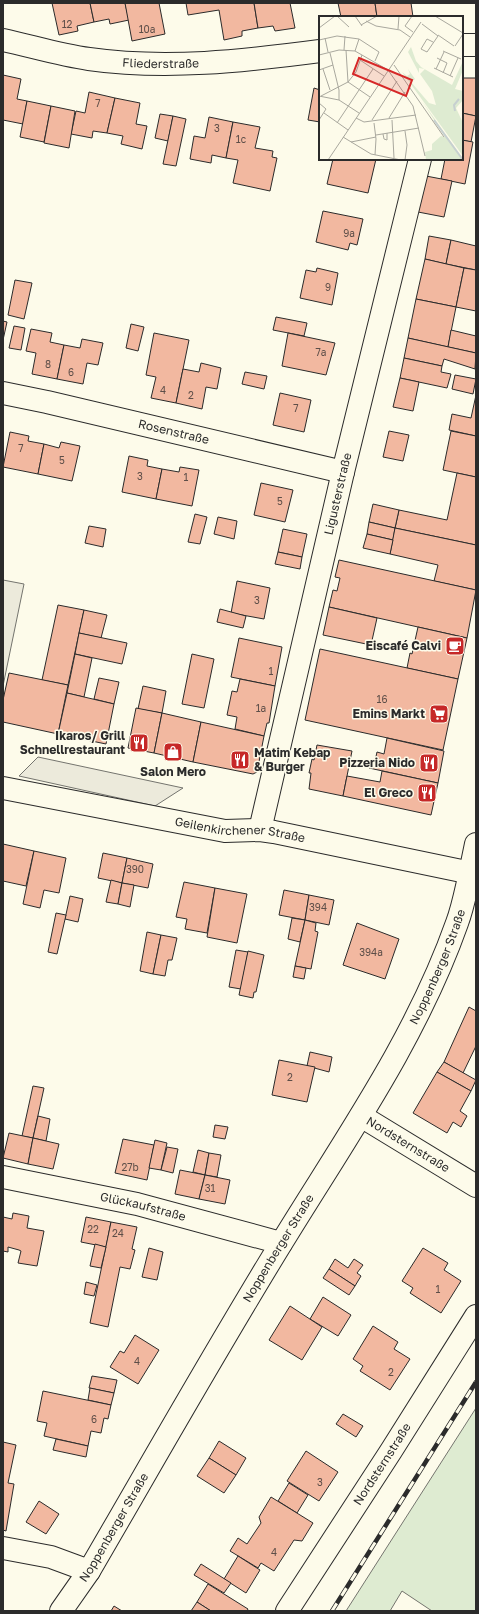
<svg xmlns="http://www.w3.org/2000/svg" width="479" height="1614" font-family="'Golos Text',sans-serif">
	<style>
		.green { fill: #deebd1; stroke: #74746e }
		.parking { fill: #eceadb; stroke: #74746e }
		.building { fill: #f2b8a0; stroke: #2b2b2b }
		.lines { fill: none; stroke-linecap: round; stroke-linejoin: round }
		.minor-casing { stroke: #2b2b2b; stroke-width: 24 }
		.major-casing { stroke: #2b2b2b; stroke-width: 24 }
		.minor { stroke: #fdfbea; stroke-width: 22 }
		.major { stroke: #fdfbea; stroke-width: 22 }
		.rail-casing { stroke: #2b2b2b; stroke-width: 4.5 }
		.rail { stroke: #fdfbea; stroke-width: 3; stroke-dasharray: 9; stroke-linecap: butt }
		.labels { text-anchor: middle; stroke-width: 3; stroke-linejoin: round; paint-order: stroke }
		.number-label { font-size: 10px; fill: #5d4e48 }
		.street-label { font-size: 12px; fill: #2b2b2b; stroke: #fdfbea }
		.poi-label { font-size: 12px; font-weight: bold; fill: #2b2b2b; stroke: #fdfbea; text-anchor: end }
		.inset-river { fill: none; stroke: #c7d0d0; stroke-width: 2 }
		.inset-road { fill: none; stroke: #a9a89e; stroke-width: 1 }
		.view { fill: #d62828; fill-opacity: 0.15; stroke: #d62828; stroke-width: 2 }
		.inset-edge { fill: none; stroke: #2b2b2b; stroke-width: 2 }
	</style>
	<rect width="100%" height="100%" fill="#fdfbea"/>
	<polygon class="green" points="476,1408 476,1611 432,1611 402,1591 390,1611 346,1611"/>
	<g class="parking">
		<polygon points="3,580 24,584 3,686"/>
		<polygon points="38,757 183,788 155,806 19,776"/>
	</g>
	<g class="building">
		<polygon points="52,3 90,3 94,22 77,26 78,31 59,35"/>
		<polygon points="90,3 125,3 129,20 110,24 109,19 94,22"/>
		<polygon points="125,3 159,3 165,34 132,41"/>
		<polygon points="186,3 254,3 258,28 242,31 242,36 224,40 219,10 188,15"/>
		<polygon points="254,3 290,3 295,28 275,31 273,26 258,28"/>
		<polygon points="338,3 375,3 377,17 341,17"/>
		<polygon points="375,3 411,3 413,17 377,17"/>
		<polygon points="3,75 21,79 17,99 27,101 23,124 3,120"/>
		<polygon points="462,78 476,78 476,116 462,113"/>
		<polygon points="314,88 320,90 320,122 308,120"/>
		<polygon points="89,92 115,98 107,133 93,131 92,138 71,134 76,111 85,113"/>
		<polygon points="115,98 140,103 136,124 147,126 142,149 121,144 123,136 107,133"/>
		<polygon points="27,101 51,106 44,142 20,137"/>
		<polygon points="51,106 75,111 69,148 44,143"/>
		<polygon points="462,113 476,116 471,142 462,140"/>
		<polygon points="160,114 173,116 168,141 155,138"/>
		<polygon points="173,116 186,119 176,166 163,164"/>
		<polygon points="209,117 233,122 226,158 212,155 211,163 190,159 194,136 205,138"/>
		<polygon points="233,122 260,127 255,148 273,151 272,157 277,158 270,191 233,183 238,160 226,158"/>
		<polygon points="462,140 473,142 465,184 441,179 445,159 462,159"/>
		<polygon points="333,159 376,159 368,193 327,184"/>
		<polygon points="426,176 452,181 444,217 418,212"/>
		<polygon points="323,211 363,219 357,245 350,243 348,250 316,242"/>
		<polygon points="429,236 451,240 446,264 425,259"/>
		<polygon points="451,240 476,246 476,270 446,264"/>
		<polygon points="425,259 464,268 456,307 416,299"/>
		<polygon points="317,268 338,273 332,305 300,298 306,270 316,272"/>
		<polygon points="464,268 476,270 476,311 456,307"/>
		<polygon points="15,280 32,283 24,319 8,315"/>
		<polygon points="416,299 456,307 448,347 408,338"/>
		<polygon points="276,317 307,323 304,336 273,330"/>
		<polygon points="3,321 7,322 3,340"/>
		<polygon points="131,324 144,327 138,351 126,348"/>
		<polygon points="14,326 25,328 21,350 9,348"/>
		<polygon points="31,329 52,333 50,342 64,345 57,379 32,374 36,353 26,351"/>
		<polygon points="451,330 476,336 476,353 448,347"/>
		<polygon points="154,333 189,340 176,403 151,398 156,377 146,375"/>
		<polygon points="288,333 335,343 326,375 282,366"/>
		<polygon points="408,338 476,353 475,369 444,359 442,366 404,358"/>
		<polygon points="82,339 103,343 98,365 87,363 83,384 57,379 64,345 80,348"/>
		<polygon points="404,358 442,366 441,372 451,374 447,388 400,378"/>
		<polygon points="201,363 221,368 217,389 206,387 202,409 176,403 183,369 199,372"/>
		<polygon points="245,372 267,376 264,389 242,384"/>
		<polygon points="455,375 476,379 473,394 452,389"/>
		<polygon points="400,378 419,382 413,411 393,407"/>
		<polygon points="280,393 311,400 304,432 273,425"/>
		<polygon points="476,395 476,436 449,430 452,414 471,418"/>
		<polygon points="389,431 409,435 403,461 383,457"/>
		<polygon points="451,431 476,436 476,477 443,470"/>
		<polygon points="10,432 29,436 28,441 44,444 38,474 3,467"/>
		<polygon points="61,442 80,446 72,481 38,474 44,444 59,448"/>
		<polygon points="129,456 148,460 147,466 162,469 156,499 122,492"/>
		<polygon points="180,467 199,470 192,506 156,499 162,469 179,472"/>
		<polygon points="457,473 476,477 476,545 395,528 399,510 447,520"/>
		<polygon points="261,483 293,490 285,522 254,515"/>
		<polygon points="373,504 399,510 395,528 369,522"/>
		<polygon points="195,514 207,517 200,544 188,542"/>
		<polygon points="218,517 237,521 234,539 214,534"/>
		<polygon points="369,522 395,528 393,540 367,534"/>
		<polygon points="89,526 106,529 103,547 85,543"/>
		<polygon points="395,528 476,545 476,590 434,581 438,565 390,554"/>
		<polygon points="283,529 307,534 302,557 278,552"/>
		<polygon points="367,534 393,540 390,554 363,548"/>
		<polygon points="278,552 302,557 300,569 275,564"/>
		<polygon points="339,560 476,590 467,638 329,607 333,590 337,591 340,578 335,577"/>
		<polygon points="237,581 270,588 264,619 231,613"/>
		<polygon points="58,605 84,610 68,685 42,680"/>
		<polygon points="329,607 377,618 371,645 323,635"/>
		<polygon points="220,609 246,616 243,628 217,622"/>
		<polygon points="84,610 107,615 101,638 79,633"/>
		<polygon points="418,627 467,638 458,679 407,668 410,653 412,654"/>
		<polygon points="79,633 127,643 122,664 75,654"/>
		<polygon points="239,638 282,647 275,686 231,677"/>
		<polygon points="320,649 458,679 443,750 305,720"/>
		<polygon points="75,654 92,658 84,697 67,693"/>
		<polygon points="192,654 214,659 204,708 182,704"/>
		<polygon points="9,673 68,685 58,734 3,722 3,700"/>
		<polygon points="99,678 119,682 114,704 94,699"/>
		<polygon points="240,679 275,686 269,723 267,723 264,736 235,729 237,717 227,715 232,691 237,692"/>
		<polygon points="143,686 166,691 162,713 138,709"/>
		<polygon points="67,693 114,704 106,744 58,734"/>
		<polygon points="136,708 162,713 154,753 128,748"/>
		<polygon points="162,713 201,722 193,762 154,753"/>
		<polygon points="201,722 264,736 257,772 253,774 193,762"/>
		<polygon points="387,738 444,751 438,783 369,768 370,764 375,761 377,752 384,754"/>
		<polygon points="317,745 352,751 343,796 309,789 311,773 309,773 312,759 314,760"/>
		<polygon points="382,771 438,783 431,815 343,796 347,776 380,782"/>
		<polygon points="3,844 34,851 26,886 3,881"/>
		<polygon points="34,851 66,858 59,893 44,890 40,908 23,904"/>
		<polygon points="103,853 127,858 122,883 98,878"/>
		<polygon points="127,858 153,864 148,888 122,883"/>
		<polygon points="111,880 122,883 118,904 106,902"/>
		<polygon points="184,882 215,888 207,933 185,929 187,919 176,917"/>
		<polygon points="122,883 134,885 130,907 118,904"/>
		<polygon points="215,888 247,894 237,943 207,937"/>
		<polygon points="284,890 309,895 305,920 279,915"/>
		<polygon points="309,895 334,900 329,925 305,920"/>
		<polygon points="70,896 83,899 78,922 65,919"/>
		<polygon points="56,913 66,915 57,954 48,952"/>
		<polygon points="292,918 305,920 300,942 288,939"/>
		<polygon points="305,920 316,923 315,931 318,932 311,969 295,966"/>
		<polygon points="357,923 399,939 385,979 343,965"/>
		<polygon points="147,932 161,935 153,974 140,971"/>
		<polygon points="161,935 177,938 172,960 168,960 165,976 153,974"/>
		<polygon points="236,950 248,952 241,989 229,987"/>
		<polygon points="248,951 264,955 256,992 254,992 253,998 239,995"/>
		<polygon points="295,966 306,968 304,979 293,977"/>
		<polygon points="469,1007 476,1011 476,1046 463,1073 444,1062"/>
		<polygon points="310,1052 332,1057 329,1072 307,1066"/>
		<polygon points="279,1060 315,1067 307,1102 272,1095"/>
		<polygon points="444,1062 476,1080 471,1091 437,1072"/>
		<polygon points="437,1072 471,1091 460,1111 467,1116 461,1127 453,1122 447,1133 413,1113"/>
		<polygon points="33,1086 44,1088 33,1138 22,1136"/>
		<polygon points="38,1116 50,1119 46,1141 33,1138"/>
		<polygon points="215,1125 228,1127 225,1139 213,1137"/>
		<polygon points="9,1133 33,1138 28,1164 3,1158"/>
		<polygon points="33,1138 59,1144 53,1169 28,1164"/>
		<polygon points="123,1139 154,1145 147,1180 115,1173"/>
		<polygon points="155,1140 167,1143 161,1170 149,1168"/>
		<polygon points="167,1147 178,1149 173,1173 161,1170"/>
		<polygon points="198,1150 209,1153 205,1175 193,1172"/>
		<polygon points="209,1153 221,1155 217,1177 205,1175"/>
		<polygon points="180,1170 205,1175 199,1199 175,1194"/>
		<polygon points="205,1175 230,1180 225,1204 199,1199"/>
		<polygon points="13,1213 29,1216 27,1228 44,1231 37,1266 18,1263 21,1251 19,1250 8,1247 8,1252 3,1251 3,1217 12,1219"/>
		<polygon points="86,1217 111,1222 106,1247 81,1242"/>
		<polygon points="111,1222 137,1227 132,1249 135,1250 130,1269 120,1267 108,1327 90,1323"/>
		<polygon points="95,1244 106,1247 101,1268 90,1266"/>
		<polygon points="149,1248 163,1252 157,1280 142,1277"/>
		<polygon points="423,1248 448,1263 444,1270 461,1281 441,1313 410,1293 413,1288 402,1281"/>
		<polygon points="335,1259 348,1268 354,1259 363,1265 357,1273 361,1276 355,1286 329,1269"/>
		<polygon points="329,1269 355,1286 349,1295 323,1278"/>
		<polygon points="86,1282 97,1285 94,1296 84,1294"/>
		<polygon points="323,1297 351,1315 338,1336 310,1319"/>
		<polygon points="290,1306 322,1327 302,1360 269,1340"/>
		<polygon points="373,1326 398,1342 394,1349 410,1359 390,1390 360,1371 363,1366 353,1359"/>
		<polygon points="135,1335 159,1350 138,1384 110,1367 120,1351 124,1353"/>
		<polygon points="92,1376 117,1380 114,1393 89,1388"/>
		<polygon points="90,1388 114,1393 111,1405 88,1400"/>
		<polygon points="43,1391 111,1405 108,1419 104,1418 101,1433 91,1431 88,1446 44,1436 47,1423 37,1421"/>
		<polygon points="343,1414 363,1426 356,1437 336,1424"/>
		<polygon points="56,1439 88,1446 86,1457 53,1450"/>
		<polygon points="219,1441 246,1458 236,1475 209,1458"/>
		<polygon points="3,1442 16,1445 8,1483 14,1484 6,1531 3,1530"/>
		<polygon points="306,1451 338,1472 319,1501 287,1481"/>
		<polygon points="209,1458 236,1475 224,1493 197,1476"/>
		<polygon points="289,1483 308,1495 297,1513 278,1501"/>
		<polygon points="271,1497 313,1523 302,1541 294,1540 274,1571 261,1563 258,1568 230,1551 238,1538 247,1544 261,1523 259,1517"/>
		<polygon points="39,1501 59,1514 46,1534 26,1522"/>
		<polygon points="238,1556 260,1570 246,1593 224,1579"/>
		<polygon points="201,1564 231,1583 224,1593 194,1575"/>
		<polygon points="208,1584 248,1609 247,1611 211,1611 197,1602"/>
		<polygon points="197,1602 211,1611 191,1611"/>
		<polygon points="114,1606 122,1611 111,1611"/>
	</g>
	<g class="lines">
		<g class="minor-casing">
			<g id="minor">
				<path id="s1" d="M3,40C31,46 60,55 89,59C166,70 244,61 320,51"/>
				<polyline points="462,45 476,45"/>
				<path id="s2" d="M3,393L47,402L343,472"/>
				<path id="s3" d="M260,830L343,472L420,159"/>
				<path id="s4" d="M361,1116L476,1186"/>
				<path id="s5" d="M3,1177L137,1204L281,1243"/>
				<polyline points="3,1548 51,1557 89,1571"/>
				<path id="s6" d="M61,1611L89,1571C153,1461 215,1351 282,1242C345,1139 416,1039 457,923C463,907 466,890 470,873"/>
				<path id="s7" d="M287,1611L391,1451L476,1316"/>
			</g>
		</g>
		<g class="major-casing">
			<g id="major">
				<path id="s8" d="M3,788L225,831L260,830L274,832L476,874"/>
				<polyline points="470,873 476,844"/>
			</g>
		</g>
		<use href="#minor" class="minor"/>
		<use href="#major" class="major"/>
		<g class="rail-casing">
			<polyline id="rail" points="332,1611 476,1382"/>
		</g>
		<use href="#rail" class="rail"/>
	</g>
	<defs>
		<g id="cafe-square" transform="scale(1)"><rect x="-9" y="-9" width="18" height="18" rx="4" fill="#c62828" stroke="#fdfbea"/><path d="M-5.5-4.5H6V0H3Q3 3.5 0 3.5H-2.5Q-5.5 3.5-5.5 0ZM3-3.2v2h1.7v-2ZM-6 4.5H4V6H-6Z" fill="#fff"/></g>
		<g id="supermarket-square" transform="scale(1)"><rect x="-9" y="-9" width="18" height="18" rx="4" fill="#c62828" stroke="#fdfbea"/><path d="M-6-5.5h2.5l.6 2H6L4.5 2H-2.5L-4.4-4H-6ZM-1.5 3.2a1.3 1.3 0 1 0 .1 0ZM3 3.2a1.3 1.3 0 1 0 .1 0Z" fill="#fff"/></g>
		<g id="restaurant-square" transform="scale(1)"><rect x="-9" y="-9" width="18" height="18" rx="4" fill="#c62828" stroke="#fdfbea"/><path d="M-5-6h1v4h1v-4h1v4h1v-4h1v5L-1.5 .5V6h-2V.5L-5-1ZM5-6V6H3V1.5H1.5Q1.5-4 5-6Z" fill="#fff"/></g>
		<g id="shop-square" transform="scale(1)"><rect x="-9" y="-9" width="18" height="18" rx="4" fill="#c62828" stroke="#fdfbea"/><path d="M-5-2.5h2.3a2.7 3.5 0 0 1 5.4 0H5L5.5 6h-11ZM-1.5-2.5h3a1.5 2.3 0 0 0-3 0Z" fill="#fff"/></g>
	</defs>
	<g fill-rule="evenodd">
		<use href="#cafe-square" x="455" y="646"/>
		<use href="#supermarket-square" x="439" y="714"/>
		<use href="#restaurant-square" x="139" y="743"/>
		<use href="#shop-square" x="173" y="752"/>
		<use href="#restaurant-square" x="240" y="760"/>
		<use href="#restaurant-square" x="429" y="763"/>
		<use href="#restaurant-square" x="427" y="793"/>
	</g>
	<g class="labels">
		<g class="number-label">
			<text x="67" y="28">12</text>
			<text x="147" y="33">10a</text>
			<text x="98" y="107">7</text>
			<text x="217" y="132">3</text>
			<text x="241" y="143">1c</text>
			<text x="349" y="237">9a</text>
			<text x="328" y="291">9</text>
			<text x="321" y="356">7a</text>
			<text x="48" y="368">8</text>
			<text x="71" y="376">6</text>
			<text x="163" y="394">4</text>
			<text x="191" y="399">2</text>
			<text x="296" y="412">7</text>
			<text x="21" y="452">7</text>
			<text x="62" y="464">5</text>
			<text x="140" y="480">3</text>
			<text x="186" y="481">1</text>
			<text x="280" y="505">5</text>
			<text x="257" y="604">3</text>
			<text x="271" y="675">1</text>
			<text x="382" y="703">16</text>
			<text x="261" y="712">1a</text>
			<text x="135" y="873">390</text>
			<text x="318" y="911">394</text>
			<text x="371" y="956">394a</text>
			<text x="290" y="1081">2</text>
			<text x="130" y="1171">27b</text>
			<text x="210" y="1192">31</text>
			<text x="93" y="1233">22</text>
			<text x="118" y="1237">24</text>
			<text x="438" y="1293">1</text>
			<text x="137" y="1365">4</text>
			<text x="391" y="1376">2</text>
			<text x="94" y="1423">6</text>
			<text x="320" y="1486">3</text>
			<text x="274" y="1556">4</text>
		</g>
		<g class="street-label">
			<text dy="4" stroke="none"><textPath href="#s1" startOffset="160">Fliederstraße</textPath></text>
			<text dy="4" stroke="none"><textPath href="#s2" startOffset="175">Rosenstraße</textPath></text>
			<text dy="4" stroke="none"><textPath href="#s3" startOffset="345">Ligusterstraße</textPath></text>
			<text dy="4" stroke="none"><textPath href="#s8" startOffset="241">Geilenkirchener Straße</textPath></text>
			<text dy="4" stroke="none"><textPath href="#s6" startOffset="747">Noppenberger Straße</textPath></text>
			<text dy="4" stroke="none"><textPath href="#s4" startOffset="55">Nordsternstraße</textPath></text>
			<text dy="4" stroke="none"><textPath href="#s5" startOffset="143">Glückaufstraße</textPath></text>
			<text dy="4" stroke="none"><textPath href="#s6" startOffset="423">Noppenberger Straße</textPath></text>
			<text dy="4" stroke="none"><textPath href="#s7" startOffset="175">Nordsternstraße</textPath></text>
			<text dy="4" stroke="none"><textPath href="#s6" startOffset="99">Noppenberger Straße</textPath></text>
		</g>
		<g class="poi-label">
			<text x="441" y="650">Eiscafé Calvi</text>
			<text x="425" y="718">Emins Markt</text>
			<text x="125" y="740">Ikaros/ Grill<tspan x="125" dy="14">Schnellrestaurant</tspan></text>
			<text x="254" y="757" text-anchor="start">Matim Kebap<tspan x="254" dy="14">&amp; Burger</tspan></text>
			<text x="415" y="767">Pizzeria Nido</text>
			<text x="173" y="776" text-anchor="middle">Salon Mero</text>
			<text x="413" y="797">El Greco</text>
		</g>
	</g>
	<g transform="translate(319 16)">
		<rect width="144" height="144" fill="#fdfbea"/>
		<path d="M92,31L97,45L102,51L133,69L144,45V54L136,73L144,75V84L137,92L144,107V140L83,56L88,60L91,58L89,53L96,63L92,66L110,87L117,89L113,75L101,58L106,53L100,52V57L89,36ZM103,85L144,143V144H107L106,136L113,134V128L122,120L126,121Z" fill="#deebd1"/>
		<path class="inset-river" d="M136,95L135,89L140,83M115,104L144,144"/>
		<path class="inset-road" d="M18,0L30,11M36,0L43,10M93,0L86,10L94,16M116,0L144,17M47,5L57,10L81,14L91,21M103,8L119,20M42,9L58,0M0,12L16,0M79,13L80,0M119,19L135,30M6,22L9,36M0,24L18,20L40,23L60,36L56,45M114,26L108,23L102,33L108,36L119,20M136,30L144,18M25,34L26,20M27,34L29,66M36,35L40,23M124,35L142,43M11,37L20,74V84M0,39L20,34L36,35L69,54M118,42L128,47L124,57M41,44L65,60M75,49L125,121M115,52L134,61M4,53L11,74M117,53L125,36M0,54L14,49M69,54L94,90L106,140M131,60L139,42M29,66L37,56L43,39M0,80L20,84L40,97M2,80L29,66L51,81M0,87L7,93L0,104M5,97L29,114M37,102L45,106L97,99M70,102L86,76M53,104L78,65M73,104L75,142M18,107L54,53M55,107L57,123L56,139M64,118L65,123L68,124V117M57,119L100,112M24,121L52,138L82,144M32,126L57,121M9,144L102,6M86,144L88,129L86,115"/>
		<path class="view" d="M40,42L93,64L87,80L34,58Z"/>
		<rect width="144" height="144" class="inset-edge"/>
	</g>
	<rect width="479" height="1614" fill="none" stroke="#2b2b2b" stroke-width="8"/>
</svg>
